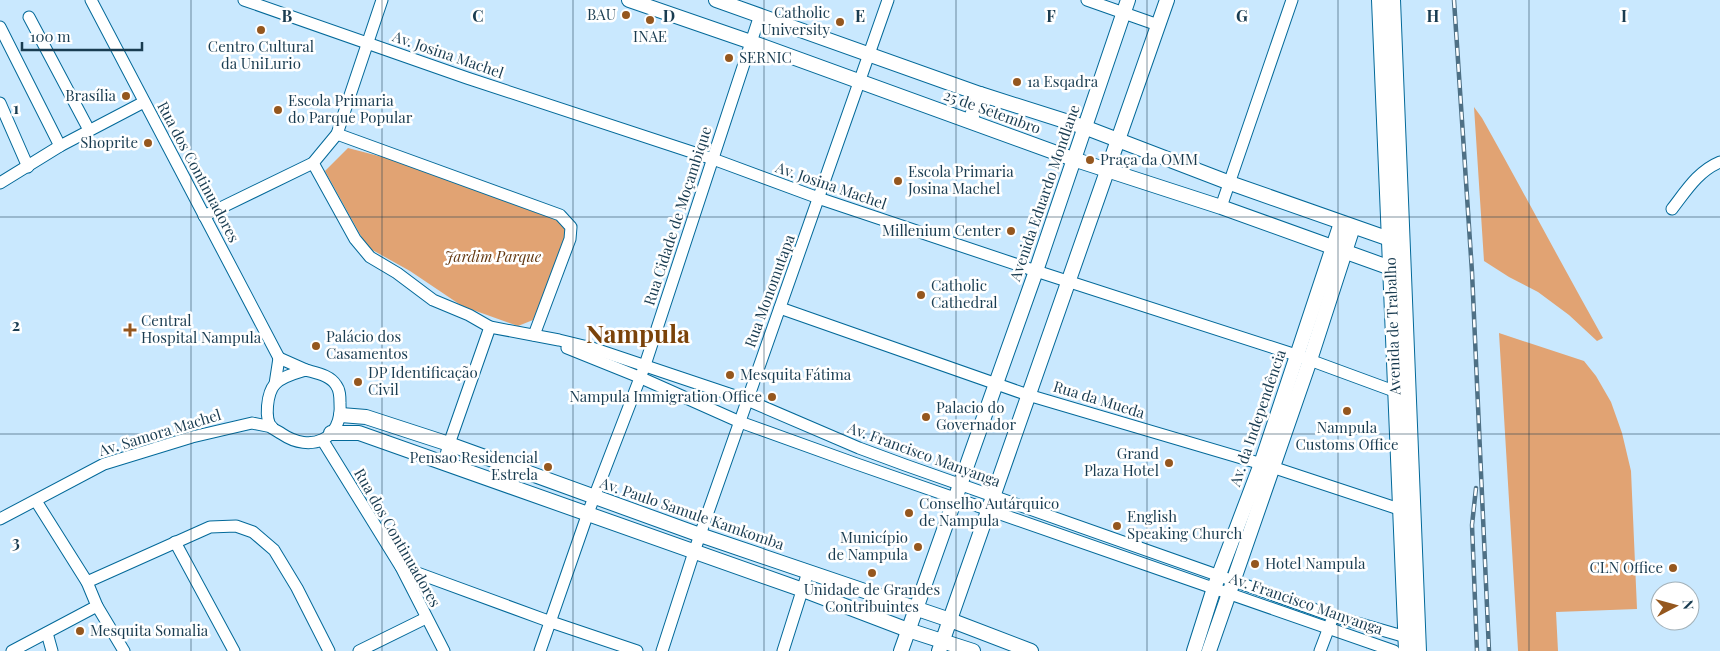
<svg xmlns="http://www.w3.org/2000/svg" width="1720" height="651" font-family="'Playfair Display',serif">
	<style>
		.green { fill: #e1a373 }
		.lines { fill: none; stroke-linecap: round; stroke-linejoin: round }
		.minor-casing { stroke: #036999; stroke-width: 13 }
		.major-casing { stroke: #036999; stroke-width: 16 }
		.highway-casing { stroke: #036999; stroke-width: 18 }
		.minor { stroke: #fff; stroke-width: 11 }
		.major { stroke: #fff; stroke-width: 14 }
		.highway { stroke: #fff; stroke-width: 16 }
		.rail-casing { stroke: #4e7085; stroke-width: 4.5 }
		.rail { stroke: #fff; stroke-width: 2.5; stroke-dasharray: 8; stroke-linecap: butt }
		.grid { fill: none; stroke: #193c51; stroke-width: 1; stroke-opacity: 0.55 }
		.poi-dot { fill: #95571e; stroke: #fff; stroke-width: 2 }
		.labels { text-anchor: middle; stroke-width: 5; stroke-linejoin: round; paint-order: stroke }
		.poi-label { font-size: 15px; fill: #193c51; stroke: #fff; text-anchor: start }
		.street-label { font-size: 15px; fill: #193c51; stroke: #fff }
		.park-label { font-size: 15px; font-style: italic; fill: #623710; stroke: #fff }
		.town-label { font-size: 25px; font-weight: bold; fill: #7b430a; stroke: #fff }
		.grid-label { font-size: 16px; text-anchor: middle; font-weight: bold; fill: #193c51; stroke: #fff; stroke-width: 5; stroke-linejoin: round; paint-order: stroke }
	</style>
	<rect width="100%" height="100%" fill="#c9e8fe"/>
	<g class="green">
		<path d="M1474,107L1482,118C1523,191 1562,265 1603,338L1597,341L1569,315L1538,292L1509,277L1484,261Z"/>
		<polygon points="348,148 394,160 559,221 566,231 558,261 533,320 518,326 462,306 410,271 367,247 325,171"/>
		<polygon points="1499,333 1584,361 1596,376 1611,402 1622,433 1631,471 1637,609 1556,612 1558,651 1518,651 1518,650"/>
	</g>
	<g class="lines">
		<g class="minor-casing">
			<g id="minor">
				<polyline points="91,0 279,358"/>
				<polyline points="244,0 467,78 713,159 824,200 1036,271 1296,355 1402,394"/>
				<polyline points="1087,0 1158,25"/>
				<polyline points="29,17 89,130"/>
				<polyline points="0,27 60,146"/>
				<polyline points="0,103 28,167"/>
				<polyline points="337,134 560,215 571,227 570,239 534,335"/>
				<polyline points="313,163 355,239 370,257 397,273 433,300 469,315 490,327 559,340 592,348 747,400 859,448 905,465 1333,616 1413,639"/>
				<polyline points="0,183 60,146 144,102"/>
				<polyline points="1221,207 1292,0"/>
				<path d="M1672,209C1686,191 1698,171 1720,162"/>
				<polyline points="204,216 313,163 337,134 382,0"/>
				<polyline points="780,308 1028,395 1272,467 1408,512"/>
				<polyline points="567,348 639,377 740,422 854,463 1394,651"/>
				<polyline points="279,358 306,370"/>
				<path d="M306,370C316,373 330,375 336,385C340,390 340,397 340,403C343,440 310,453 282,434C279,432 275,430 272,428C264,419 267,393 275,384C283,376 296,373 306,370Z"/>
				<polyline points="275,384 279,358"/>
				<polyline points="323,441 401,567 444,651"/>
				<polyline points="444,462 449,444 490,327"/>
				<polyline points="36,501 87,582 97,606 124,651"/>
				<polyline points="0,519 104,464 192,437 252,423 272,427"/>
				<polyline points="175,542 234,651"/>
				<polyline points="401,567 551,622 637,651"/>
				<polyline points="87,582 210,527 236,526 253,532 274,550 297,588 329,651"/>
				<polyline points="47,633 52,651"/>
				<polyline points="12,651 97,606"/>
				<polyline points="359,651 426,618"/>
				<polyline points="540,651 588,513 645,365 760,15"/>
				<polyline points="662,651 694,552 888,0"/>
				<polyline points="783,651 808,572"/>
				<polyline points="1320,651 1331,622"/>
			</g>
		</g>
		<g class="major-casing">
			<g id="major">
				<polyline points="629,0 751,42 1073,159 1221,207 1399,271"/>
				<polyline points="716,0 980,94 1084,127 1230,183 1398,242"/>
				<polyline points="970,121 980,94"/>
				<polyline points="341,415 366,417 449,444 700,535 950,620 1031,651"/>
				<polyline points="331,433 359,433 803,590 908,630 973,651"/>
				<polyline points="901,651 1036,271 1128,0"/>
				<polyline points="939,651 1167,0"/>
				<polyline points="1194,651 1214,588 1261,464 1341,223"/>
				<polyline points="1209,651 1310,360 1353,227"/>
			</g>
		</g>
		<g class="highway-casing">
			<g id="highway">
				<polyline points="1380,0 1407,651"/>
				<polyline points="1392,0 1418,651"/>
			</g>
		</g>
		<use href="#minor" class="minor"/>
		<use href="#major" class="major"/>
		<use href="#highway" class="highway"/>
		<g class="rail-casing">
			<g id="rail">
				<polyline points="1454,0 1472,272 1489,651"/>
				<polyline points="1476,488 1472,525 1477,651"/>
			</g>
		</g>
		<use href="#rail" class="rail"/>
	</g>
	<path class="grid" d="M191,0V651M382,0V651M573,0V651M764,0V651M956,0V651M1147,0V651M1338,0V651M1529,0V651M0,217H1720M0,434H1720"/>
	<g class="poi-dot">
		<circle cx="626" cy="15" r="5"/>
		<circle cx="650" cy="20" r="5"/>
		<circle cx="840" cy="22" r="5"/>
		<circle cx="261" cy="30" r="5"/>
		<circle cx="729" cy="58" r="5"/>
		<circle cx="1017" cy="82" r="5"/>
		<circle cx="126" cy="96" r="5"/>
		<circle cx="278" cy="110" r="5"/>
		<circle cx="148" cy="143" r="5"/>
		<circle cx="1090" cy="160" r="5"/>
		<circle cx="898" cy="181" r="5"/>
		<circle cx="1011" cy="231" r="5"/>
		<circle cx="921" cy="295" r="5"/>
		<path d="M127.5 322.5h5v5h5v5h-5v5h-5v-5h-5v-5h5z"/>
		<circle cx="316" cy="346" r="5"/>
		<circle cx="730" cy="375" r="5"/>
		<circle cx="358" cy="382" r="5"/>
		<circle cx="772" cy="397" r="5"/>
		<circle cx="1347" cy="411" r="5"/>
		<circle cx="926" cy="417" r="5"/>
		<circle cx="1169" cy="463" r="5"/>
		<circle cx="548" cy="467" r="5"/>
		<circle cx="909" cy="513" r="5"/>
		<circle cx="1117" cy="526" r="5"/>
		<circle cx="918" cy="547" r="5"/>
		<circle cx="1255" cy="564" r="5"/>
		<circle cx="1673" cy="568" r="5"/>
		<circle cx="872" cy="573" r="5"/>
		<circle cx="80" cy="631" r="5"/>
	</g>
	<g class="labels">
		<g class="poi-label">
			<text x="830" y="18" text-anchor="end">Catholic<tspan x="830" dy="17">University</tspan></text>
			<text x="616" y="20" text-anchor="end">BAU</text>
			<text x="650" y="42" text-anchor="middle">INAE</text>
			<text x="261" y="52" text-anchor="middle">Centro Cultural<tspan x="261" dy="17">da UniLurio</tspan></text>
			<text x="739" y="63">SERNIC</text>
			<text x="1027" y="87">1a Esqadra</text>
			<text x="116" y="101" text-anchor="end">Brasília</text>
			<text x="288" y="106">Escola Primaria<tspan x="288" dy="17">do Parque Popular</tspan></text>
			<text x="138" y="148" text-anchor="end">Shoprite</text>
			<text x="1100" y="165">Praça da OMM</text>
			<text x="908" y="177">Escola Primaria<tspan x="908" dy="17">Josina Machel</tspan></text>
			<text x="1001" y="236" text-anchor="end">Millenium Center</text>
			<text x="931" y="291">Catholic<tspan x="931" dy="17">Cathedral</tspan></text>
			<text x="141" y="326">Central<tspan x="141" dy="17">Hospital Nampula</tspan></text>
			<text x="326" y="342">Palácio dos<tspan x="326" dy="17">Casamentos</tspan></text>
			<text x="368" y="378">DP Identificação<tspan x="368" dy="17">Civil</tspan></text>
			<text x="740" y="380">Mesquita Fátima</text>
			<text x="762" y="402" text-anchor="end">Nampula Immigration Office</text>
			<text x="936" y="413">Palacio do<tspan x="936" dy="17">Governador</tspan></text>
			<text x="1347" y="433" text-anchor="middle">Nampula<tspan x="1347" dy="17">Customs Office</tspan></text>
			<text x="1159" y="459" text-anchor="end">Grand<tspan x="1159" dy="17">Plaza Hotel</tspan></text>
			<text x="538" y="463" text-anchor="end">Pensao Residencial<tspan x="538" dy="17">Estrela</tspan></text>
			<text x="919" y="509">Conselho Autárquico<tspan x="919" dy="17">de Nampula</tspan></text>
			<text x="1127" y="522">English<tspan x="1127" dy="17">Speaking Church</tspan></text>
			<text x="908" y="543" text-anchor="end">Município<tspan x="908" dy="17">de Nampula</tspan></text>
			<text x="1265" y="569">Hotel Nampula</text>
			<text x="1663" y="573" text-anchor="end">CLN Office</text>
			<text x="872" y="595" text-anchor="middle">Unidade de Grandes<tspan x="872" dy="17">Contribuintes</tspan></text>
			<text x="90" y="636">Mesquita Somalia</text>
		</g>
		<g class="street-label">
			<text transform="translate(448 55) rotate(19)" y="5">Av. Josina Machel</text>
			<text transform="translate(992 112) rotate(20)" y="5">25 de Setembro</text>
			<text transform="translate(198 172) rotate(62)" y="5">Rua dos Continuadores</text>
			<text transform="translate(831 186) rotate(19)" y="5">Av. Josina Machel</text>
			<text transform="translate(1045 193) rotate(-71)" y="5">Avenida Eduardo Mondlane</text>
			<text transform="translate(678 216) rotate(-72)" y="5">Rua Cidade de Moçambique</text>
			<text transform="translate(770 291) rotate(-70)" y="5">Rua Monomutapa</text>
			<text transform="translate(1393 326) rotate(-92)" y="5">Avenida de Trabalho</text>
			<text transform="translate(1099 400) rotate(17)" y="5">Rua da Mueda</text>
			<text transform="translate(1258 418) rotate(-71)" y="5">Av. da Independência</text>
			<text transform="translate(160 433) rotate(-17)" y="5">Av. Samora Machel</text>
			<text transform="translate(924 455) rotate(20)" y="5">Av. Francisco Manyanga</text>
			<text transform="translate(692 514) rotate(19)" y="5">Av. Paulo Samule Kamkomba</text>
			<text transform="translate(397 538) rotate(60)" y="5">Rua dos Continuadores</text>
			<text transform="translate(1306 604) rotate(19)" y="5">Av. Francisco Manyanga</text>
		</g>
		<g class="park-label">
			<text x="493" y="262">Jardim Parque</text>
		</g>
		<g class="town-label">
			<text x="638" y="343">Nampula</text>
		</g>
	</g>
	<g class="grid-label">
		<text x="287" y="22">B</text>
		<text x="478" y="22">C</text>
		<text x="669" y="22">D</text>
		<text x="860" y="22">E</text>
		<text x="1051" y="22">F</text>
		<text x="1242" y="22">G</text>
		<text x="1433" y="22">H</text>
		<text x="1624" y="22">I</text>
		<text x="16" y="114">1</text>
		<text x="16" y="331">2</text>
		<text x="16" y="548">3</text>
	</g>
	<g transform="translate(1675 606) rotate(84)"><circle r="24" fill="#ffffff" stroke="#a3b1b9"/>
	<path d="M0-4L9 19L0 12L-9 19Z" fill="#95571e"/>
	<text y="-8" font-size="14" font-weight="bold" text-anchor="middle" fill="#193c51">N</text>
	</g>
	<path d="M22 42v8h120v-8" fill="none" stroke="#193c51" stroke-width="2.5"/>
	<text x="30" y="42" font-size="15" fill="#193c51" stroke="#ffffff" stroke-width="4" paint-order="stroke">100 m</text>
</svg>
